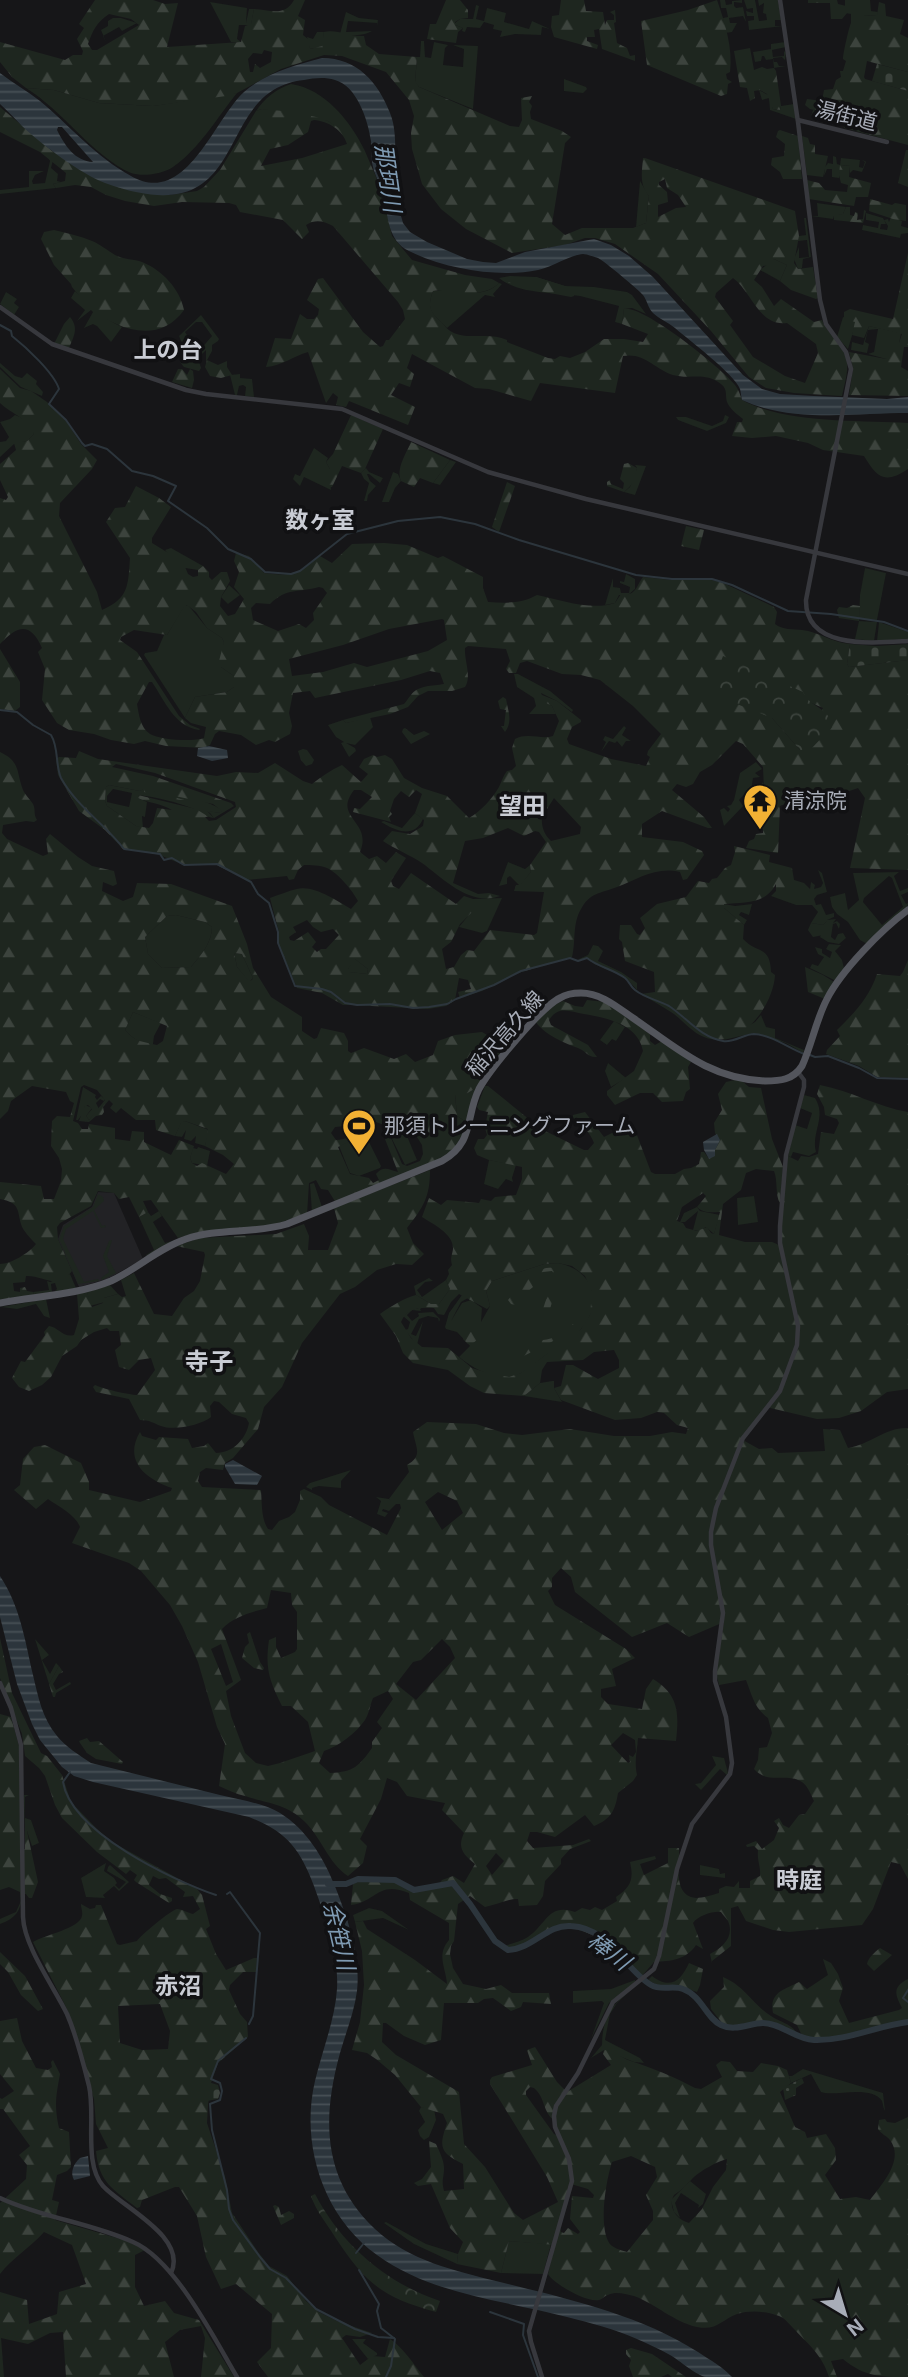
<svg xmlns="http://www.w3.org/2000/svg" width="908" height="2377" font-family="Inter,'Noto Sans JP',sans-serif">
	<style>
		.built { fill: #222225 }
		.grass { fill: #1e261f; fill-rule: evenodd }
		.forest { fill: url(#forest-firs); fill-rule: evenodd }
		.cemetery { fill: url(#cemetery-stones) }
		.park { fill: url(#park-crowns) }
		.garden { fill: url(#garden-dots) }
		.water { fill: url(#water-rules); fill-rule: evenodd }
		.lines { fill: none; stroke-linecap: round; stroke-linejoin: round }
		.stream { stroke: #2c353c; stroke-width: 2 }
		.river { stroke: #2c353c; stroke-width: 6 }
		.minor { stroke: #37383d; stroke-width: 4.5 }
		.major { stroke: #53555c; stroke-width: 7 }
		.labels { text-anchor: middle; stroke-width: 7; stroke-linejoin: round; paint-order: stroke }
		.street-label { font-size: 21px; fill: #a8adb8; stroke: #111113 }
		.poi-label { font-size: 21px; fill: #a8adb8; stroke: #111113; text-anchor: start }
		.water-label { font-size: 23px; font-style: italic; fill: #7f9bb3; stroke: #111113 }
		.neighbourhood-label { font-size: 23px; font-weight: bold; fill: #c9ccd4; stroke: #111113 }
		.quarter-label { font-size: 24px; font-weight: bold; fill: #c9ccd4; stroke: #111113 }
	</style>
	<defs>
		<pattern id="forest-firs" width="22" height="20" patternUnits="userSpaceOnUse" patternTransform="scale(1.75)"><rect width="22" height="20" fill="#1e261f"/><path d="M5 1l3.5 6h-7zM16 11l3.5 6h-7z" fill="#3c433d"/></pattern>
		<pattern id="cemetery-stones" width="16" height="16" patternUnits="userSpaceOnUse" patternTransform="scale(1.75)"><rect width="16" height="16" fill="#1e261f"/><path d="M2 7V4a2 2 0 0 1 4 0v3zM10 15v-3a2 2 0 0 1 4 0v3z" fill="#3c433d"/></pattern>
		<pattern id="park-crowns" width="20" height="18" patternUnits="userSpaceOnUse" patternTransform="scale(1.75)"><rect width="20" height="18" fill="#1e261f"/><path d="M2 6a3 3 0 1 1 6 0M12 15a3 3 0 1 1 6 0" fill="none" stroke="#3c433d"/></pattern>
		<pattern id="garden-dots" width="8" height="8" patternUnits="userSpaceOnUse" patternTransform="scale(1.75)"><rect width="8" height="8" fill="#1e261f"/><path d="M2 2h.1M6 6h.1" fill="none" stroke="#3c433d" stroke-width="1.8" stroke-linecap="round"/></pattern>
		<pattern id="water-rules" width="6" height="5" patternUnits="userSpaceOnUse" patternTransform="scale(1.75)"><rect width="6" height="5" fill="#2c353c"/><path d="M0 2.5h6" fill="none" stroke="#485056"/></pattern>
	</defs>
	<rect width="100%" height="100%" fill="#161618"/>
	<polygon class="built" points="98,1192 114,1193 143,1259 107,1279 79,1287 58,1239 63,1225 92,1207"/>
	<g class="grass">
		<polygon points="720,0 725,0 726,5 732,4 732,1 742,0 742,3 734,2 734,6 736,8 743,7 746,22 743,16 729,18 730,23 737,23 732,32 725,33 723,18 728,17 726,8 721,8"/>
		<polygon points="744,0 755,0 759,21 767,20 766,14 763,13 764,3 759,6 758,0 778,0 781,20 775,20 775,26 783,26 749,30 748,21 754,20 754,16 747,16 746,11 753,13 753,8 747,9"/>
		<polygon points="845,0 870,0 871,11 878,12 877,15 864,16 864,23 851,23 851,14 845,13"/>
		<polygon points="210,2 247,8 246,23 249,9 254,9 251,25 239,25 237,39 241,42 231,42"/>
		<polygon points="476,5 479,6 476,19 484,21 487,8 506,13 504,22 529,29 532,21 550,29 542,27 541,35 515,34 500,37 502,31 493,29 494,25 484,22 480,28 467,27 465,32 462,31 463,28 455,25 455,23 460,19 473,19"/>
		<path d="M346,12L359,18L378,20L377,26V23L348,21L346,32L372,31C364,36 349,36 340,34Z"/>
		<polygon points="113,18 121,18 137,23 122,31 119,27 103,36 106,42 101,30 108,26 108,21"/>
		<polygon points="317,32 324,32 323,46 310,49 307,37 313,39"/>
		<polygon points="421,41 424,41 425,57 431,58 434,42 448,45 445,48 443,65 463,67 464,49 453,45 478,46 473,109 419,87 415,82 417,57 420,57"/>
		<polygon points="785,42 786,47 772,50 773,57 784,56 784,51 786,53 785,60 782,57 773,58 774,62 777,62 779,66 786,66 774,68 773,59 766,60 764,56 762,56 761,61 755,62 753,52 771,49 771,44"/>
		<polygon points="564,79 586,87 587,89 583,93 564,91"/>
		<path d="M291,84C325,89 350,121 364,149L328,121L262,109L256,111C265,98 276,89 291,84Z"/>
		<path d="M26,88L54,90L99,103L153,106L237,93C217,118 199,149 173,167C163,174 143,177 131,173C94,157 62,110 26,88Z"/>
		<polygon points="759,90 770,96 773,109 780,110 781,106 794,104 796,119 770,110 769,98 762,100"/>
		<polygon points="826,109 830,110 833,117 836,117 836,125 830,122 830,120 828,122 825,120 825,122 811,116 813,110 823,112"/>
		<polygon points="833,156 836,157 837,164 840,165 841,158 860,160 859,167 863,168 865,162 862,160 865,161 866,162 862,172 853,170 850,173 850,166 841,165 839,178 832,177 832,169 827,169 824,176 825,167 828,163 833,164"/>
		<polygon points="49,158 53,160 51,168 58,174 57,181 61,182 53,184 56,188 0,194 0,190 29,187 29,171 44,171 35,175 32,181 33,184 45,183 50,161"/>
		<polygon points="640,181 649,196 646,223 636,227"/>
		<polygon points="817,203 846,207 843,214 834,216 833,219 811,216 810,212 812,216 818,216"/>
		<polygon points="866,213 883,218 886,224 881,224 880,229 887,230 888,226 884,220 888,219 889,222 891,217 902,221 901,226 908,228 908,233 901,234 900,238 862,230 863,225 878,228 879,222 866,220"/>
		<polygon points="804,218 806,218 811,257 803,259 802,268 798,269 794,259 799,247 799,258 809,257 807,240 798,241 799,236 806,235"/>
		<polygon points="774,259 787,265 780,281 760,270"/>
		<path d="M510,276L536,277L565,286L594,287L627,292L632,295L646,314L632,308L624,309L622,324L615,322L619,306C606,303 593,299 580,296C555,292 520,295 499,278Z"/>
		<path d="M499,283L502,284L493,294L495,297L485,295L447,328C434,314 425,312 433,291C455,286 480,302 499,283Z"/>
		<path d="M75,291C90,306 101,317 122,327L111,342L97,326L93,324L84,328L93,312L91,310L77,321L85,310L71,298Z"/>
		<polygon points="6,292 17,299 14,303 19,307 14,315 0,304"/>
		<polygon points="201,315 219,339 218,341 212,345 212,351 206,362 206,350 202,354 200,350 212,336 202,322 196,322 185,332 194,347 185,350 179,336"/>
		<polygon points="843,317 856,322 848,349 837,337"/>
		<polygon points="869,326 901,333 899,344 886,359 868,354 874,352 878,329 868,330 865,342 869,344 867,353 851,350 852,342 863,345"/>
		<polygon points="0,363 15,376 22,378 27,373 37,381 36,384 43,392 42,396 21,387 0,367"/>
		<polygon points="240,374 240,378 252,379 254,397 245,396 246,387 243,385 239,386 237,395 235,395 230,375"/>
		<path d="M15,415C23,418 34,424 34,434L27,441L14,444L0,457V442L6,441L9,437L0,422L10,419Z"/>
		<polygon points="725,415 729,417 726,423 707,431 678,420 676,417 686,417 712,426 723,421"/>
		<polygon points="314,448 328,458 326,462 330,469 331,490 304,477 300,486 293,479 295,474 300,476"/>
		<polygon points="450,460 456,462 440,485 433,483"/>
		<polygon points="635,465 646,466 635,495 624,492 630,487 637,468"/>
		<polygon points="366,468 369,472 383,478 380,483 369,474 367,474 370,481 376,486 368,495 367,501 364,501 369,483 364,479 361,473"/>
		<polygon points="393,472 398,474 401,481 395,488 389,502 382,502"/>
		<path d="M171,548L203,566L198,570L185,568C181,558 171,559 165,550Z"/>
		<polygon points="865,568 886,573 877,620 859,619 860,595"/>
		<polygon points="626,574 635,579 635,589 628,595 619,595 615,603 605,605 613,578 613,587 620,588 621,593 629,593 630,587 620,583 620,581 624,582"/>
		<polygon points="229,585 240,595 228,604 221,597"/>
		<polygon points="188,605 207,628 222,638 224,642 221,667 234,676 234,687 227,692 195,697 185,718 144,655 145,653 157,651 164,635 167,635 184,606"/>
		<polygon points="859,621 877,622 874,641 855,639"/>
		<polygon points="879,622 908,632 908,639 877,641"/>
		<polygon points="514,674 518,674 550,691 573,710 572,712 557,701 541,693 545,702 552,706 556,714 529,714 536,706 534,698 517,687"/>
		<polygon points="370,717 373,727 355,745 346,743 355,748 356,751 349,757 341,743 344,742 336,737 328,725 343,720 346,723"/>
		<polygon points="624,726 626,728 622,735 631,741 626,741 622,747 617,741 615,743 609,741 601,752 606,742 603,740 605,736 613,739"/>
		<polygon points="756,762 762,769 755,773 760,777 753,778 751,791 748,790 739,800 743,806 724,826 720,810 724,808 728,812 730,809 727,806 731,805 734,800 740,773"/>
		<polygon points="763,782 765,791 757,797 761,800 767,794 769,800 763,810 756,811 747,805 757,790 760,791 758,789"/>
		<path d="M109,785L140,791L143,789C165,794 206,797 223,811L219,813L207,811L214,818C205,817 202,812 194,809C177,802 156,797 138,795V798L147,802L145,817L142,816L143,828L136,826L107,806L105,801L106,787ZM113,789L132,793L129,807L107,802V796Z"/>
		<path d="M415,813L423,819C414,839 396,831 381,822L384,821L402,828Z"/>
		<polygon points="508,862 525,869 530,865 531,872 520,886 510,876 507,878 507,884 499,886"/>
		<polygon points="818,870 822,873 827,892 817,895 814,899 816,905 821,904 826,915 834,913 834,917 827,920 836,919 833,923 837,921 840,924 839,929 836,923 833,924 831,937 835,940 838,934 843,933 846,938 839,944 828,942 820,937 827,921 823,925 811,923 818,912 812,905 796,905 771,896 776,891 810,889 811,882 815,885 814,889 821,887 823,883"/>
		<path d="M899,872L894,876L900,891L908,888V892L901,895L906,904L908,903L907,909L867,944L860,940L848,922L837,914L832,907L830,897L845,893L848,910L859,900L853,873ZM889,876L892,878L903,907L882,925L863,902L864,898Z"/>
		<polygon points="502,898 487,931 482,933 459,927 473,910 473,899"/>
		<polygon points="724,904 735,906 752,904 749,915 741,912 739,915 747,920 744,925 724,908"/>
		<path d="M176,915L205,922L212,927C212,943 201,955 191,967L162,968L148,954L145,937L167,916Z"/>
		<polygon points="829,944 841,945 835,951 842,960 844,968 836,981 810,968 812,964 818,966 824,957 818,954 815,947 822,949 822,953 830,958 832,952 826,949"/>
		<polygon points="593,945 598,946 603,951 598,961 621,972 637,983 637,990 625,977 594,964 589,958 577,960 588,955"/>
		<polygon points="234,953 242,954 253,978 249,982 237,967"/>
		<polygon points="354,958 368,969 367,974 348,972 348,969"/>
		<path d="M133,1012L161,1023L154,1036L153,1044C141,1045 132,1038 125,1030Z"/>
		<polygon points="761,1015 766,1027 775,1029 775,1038 804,1050 803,1053 786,1043 754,1033 723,1040 755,1022"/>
		<polygon points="614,1021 625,1027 616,1041 612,1039 607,1045 600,1040"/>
		<polygon points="608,1063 626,1078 611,1087 605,1071"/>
		<polygon points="83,1087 96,1095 95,1097 97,1100 101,1096 105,1099 104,1101 100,1099 96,1103 99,1109 89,1120 86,1116 92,1109 88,1105 84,1107 84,1112 78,1120 76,1120"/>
		<path d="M476,1088C470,1099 473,1112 466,1122L457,1116L455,1094H466Z"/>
		<path d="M804,1095L815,1098C827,1117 811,1132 816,1152L809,1156L793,1152L791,1157L788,1156L795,1125L807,1129L812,1113L800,1108Z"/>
		<polygon points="185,1121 209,1130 205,1146 195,1143 196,1136 191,1141 184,1139 186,1130 182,1137 175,1136 181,1122"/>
		<polygon points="402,1128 404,1129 417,1160 405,1165 390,1135"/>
		<polygon points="365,1134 381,1166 380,1168 359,1176 350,1173 339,1146"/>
		<polygon points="198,1147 210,1151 207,1166 192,1163 190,1158 193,1148 197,1149"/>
		<polygon points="489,1160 516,1165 512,1178 513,1182 506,1179 498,1189 484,1184"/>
		<polygon points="314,1183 322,1207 312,1213 310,1184"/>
		<polygon points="98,1194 103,1197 104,1201 94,1210 102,1226 105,1225 106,1227 101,1228 93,1211 66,1229 63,1239 84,1282 98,1279 99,1281 78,1284 59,1239 64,1226 93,1207"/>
		<polygon points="754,1196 758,1222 738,1225 737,1198"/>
		<polygon points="697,1207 700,1211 720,1215 714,1234 706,1227 699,1231 693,1230 698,1211 685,1222 680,1222 684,1213"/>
		<polygon points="159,1211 162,1216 153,1222 165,1243 175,1240 147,1257 146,1255 154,1250 139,1217 148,1212 151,1216"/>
		<polygon points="112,1240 107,1256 116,1273 102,1280 101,1278 109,1272 103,1256 109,1241"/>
		<path d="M558,1263C592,1269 605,1302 581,1329C571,1340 555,1349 542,1358C533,1365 521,1376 509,1377C491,1378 472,1368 459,1357L470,1346L457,1332L446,1329L445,1327L449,1313L462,1295L468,1298L461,1302L451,1321L462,1303L471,1300L482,1308L481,1322L490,1306L486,1291L492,1281L544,1264Z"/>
		<polygon points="70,1274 76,1288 54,1292 57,1289 55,1283 51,1284 52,1292 34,1295 33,1292 49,1290 47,1281 50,1282"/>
		<polygon points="429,1278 433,1281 425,1282 417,1290 422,1297 446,1280 450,1289 439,1304 431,1304 416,1295 414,1286"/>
		<polygon points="110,1285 118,1294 104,1298 105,1302 90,1306 87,1292"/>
		<polygon points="46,1299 50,1318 44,1316 36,1304 17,1309 1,1307"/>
		<polygon points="423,1307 420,1309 421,1311 412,1310 407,1315 412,1321 419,1316 418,1313 433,1312 440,1319 439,1322 438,1318 428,1316 419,1319 411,1334 416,1336 423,1321 417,1345 405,1330 408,1329 410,1322 403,1316 411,1310"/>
		<polygon points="552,1381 554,1381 554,1388 562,1402 524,1396 540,1383"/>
		<polygon points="351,1470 341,1481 341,1488 319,1486 312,1488 312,1490 306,1487 310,1483"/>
		<polygon points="376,1497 389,1499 396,1504 389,1511 383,1509 382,1511 388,1513 385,1517 377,1514 381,1501"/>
		<polygon points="35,1639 49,1655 42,1660 50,1674 56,1663 59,1666 49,1684"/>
		<polygon points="712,1756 724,1758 728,1773 727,1775 720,1769 701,1790 695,1784 701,1783 716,1765"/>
		<polygon points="24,1795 29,1795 25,1797 25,1818 31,1820 39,1843 32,1846 27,1831 25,1831"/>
		<polygon points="106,1863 104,1871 114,1878 117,1883 115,1885 119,1889 126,1882 107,1871 108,1867 110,1865 129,1882 119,1891 114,1886 103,1895 105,1898 86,1897 81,1878"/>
		<polygon points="700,1865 719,1869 720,1874 725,1873 725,1878 700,1875"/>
		<polygon points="369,1908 382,1911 409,1930 383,1918 355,1922 353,1915"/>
		<polygon points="635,1980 635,1982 609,2003 591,2039 604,2003 602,2001 573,2003 573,1991 611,1989"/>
		<path d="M630,1991L617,2003L610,2014L605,2040L640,2058L644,2063L634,2062L604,2050L591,2058L602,2045C602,2021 610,2005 630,1991Z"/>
		<path d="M803,2069L883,2093L885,2111C883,2108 883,2104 882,2101C871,2084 834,2097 821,2092L811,2074L791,2083L789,2076H792Z"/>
		<polygon points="421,2107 434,2109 436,2120 429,2137 424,2140 420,2136 418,2130 425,2122 419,2111"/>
		<polygon points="690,2181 706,2194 703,2204 698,2208 699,2205 681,2193 675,2203 680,2218 674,2212 671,2200"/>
		<polygon points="386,2222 426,2244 458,2254 457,2264 414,2244 384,2223"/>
		<polygon points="509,2241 551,2244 543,2274 501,2273"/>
		<polygon points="352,2339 366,2339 363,2343 377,2353 377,2355 368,2359"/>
	</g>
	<g class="forest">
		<path d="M95,0H153L165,4L178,3L167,47L241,42L245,26L251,24L254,9C270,10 285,17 294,0H305L298,16L305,20L303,35L309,40L310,49L322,46L324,32C338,29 348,37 364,36L366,45L379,54L417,57L415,81L419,87L510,126L519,127L522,120L521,98L532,96L529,102L532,106L530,112L531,119L562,131L571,137L565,143L552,224L565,235L582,228H633L646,223L649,196C639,184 642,172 643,158H645L795,211L799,236L794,263L798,269L813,267L818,298L816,299L791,290L780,281L787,265L774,259L771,265L763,266L754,280L762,287L774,306L781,299L814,322L822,320C828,335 846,347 847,363C848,374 844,386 842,396L794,393L766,388L749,377L711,331L658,274L615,244L595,238H585L565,245L512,253L466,229L441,209L422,184L412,149L411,133L414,116L409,100L386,72L342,56L324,55L281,69L237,93L226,96L153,106L99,103L54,90L26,88L12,77L0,62V42L65,60L73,55H82L83,51L77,39L84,28L79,24ZM109,14L131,19L139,25L97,50H92L88,44C93,30 96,23 109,14ZM264,50L272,52L271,62L260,68L255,64L253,72H250L248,59L253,53L262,54ZM665,179L667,188L678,195L686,207L676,208L658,217V205L668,202L667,192L659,185V182ZM733,278C752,292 759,327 787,323L816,344L818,353L805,383L785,376L753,357L730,325L733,321L715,297L716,293Z"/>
		<polygon points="446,0 460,0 468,10 468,18 460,19 455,22 455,25 463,28 458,32 456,43 427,39 430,24 436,24"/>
		<polygon points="561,0 584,0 586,11 603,12 605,25 607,20 614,20 614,15 610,12 615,10 616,22 614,23 617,43 627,48 630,56 635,55 635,61 602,49 599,29 594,30 595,37 587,37 587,41 598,45 597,49 554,37 551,27 552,16 559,15"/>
		<path d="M717,0C725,23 733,48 730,72L726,74L727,79L732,82L728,84L727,94L721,96L647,65L641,21L688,10Z"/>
		<polygon points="808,0 837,0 838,4 846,6 847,13 842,19 831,19 830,3 808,3"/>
		<path d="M879,2L885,4L886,16L904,20L900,34L908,38V72L867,61L864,77L865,79L908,91V145L844,128L843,106L827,105L823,112L810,109L805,105L807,99L822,101L824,90L833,89L836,80L841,77L840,71H843L846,61L843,59C843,54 849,27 851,23H864V16L877,15Z"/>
		<polygon points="750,48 754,70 762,67 767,69 774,68 776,71 781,106 780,110 773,109 767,94 760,90 754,91 755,98 750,101 747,88 740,87 734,51"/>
		<path d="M0,107L52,151L104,182L170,195L197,191L204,187L220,170L256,111L262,109L293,112L316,117L328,121L348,134L364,149L382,191L392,236L412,260L465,275L492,279L499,283C484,298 458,293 439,290L433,291C428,304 429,311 440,321C444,324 447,330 452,332C468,341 488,331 507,340V342L548,358L555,359L560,356L570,358L585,352L604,339H624L643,342L648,334L622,324L624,309C642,304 722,368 735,385C739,390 740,395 742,400C786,424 858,420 908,423V469C884,485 877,477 864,456L823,450L808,443L776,436L752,438L732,436L737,422H742L743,419C737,414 732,411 728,404C724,397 729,390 721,384C704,371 691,380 673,375C655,369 644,352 623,356L615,393L540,383L531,401L489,389L475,388L412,354L407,368L414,374L410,387L399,383L391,395L415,407L408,425L349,401L346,407L336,405L338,397L333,393L326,403L308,352C293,356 282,366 266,367L275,338L291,339L300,314L307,319H314L318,315L319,309L307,300L318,279L323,278L363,332L380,347L383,346L386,340H389L405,319L403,310L398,302L333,226C323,221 316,219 306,225L309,232L302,239L283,220L240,212L236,205L229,203L182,202L154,206L125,201L106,195L91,187L75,185L56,188L53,184L65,181L66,173L40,152L0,132ZM314,120C328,121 343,130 347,144L302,158L261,166L270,149L288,145L308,132L311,121Z"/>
		<polygon points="780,130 798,136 802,179 783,179 780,172 771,165 772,158 784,156 785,144 776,137 778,131"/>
		<polygon points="802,136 808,138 810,144 815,145 815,154 828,156 823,177 807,175"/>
		<polygon points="906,150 908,150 908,187 898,183"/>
		<polygon points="840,165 850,166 849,177 871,183 868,197 856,197 854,206 809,199 807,180 819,183 825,190 847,192 848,185 841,183 839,175"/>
		<polygon points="870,199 892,205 895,203 906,205 906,221 893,219 869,211"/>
		<polygon points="846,207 850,207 850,215 854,216 855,212 858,213 857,220 863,219 864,210 866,211 863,223 834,220 834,215 843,214"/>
		<path d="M54,230C66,233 80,236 92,241C100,244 108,251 115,255C124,260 134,259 142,262C162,270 180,289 184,310C159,345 118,330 90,308C84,302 78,294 72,287L71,284L54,265L41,239L44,232Z"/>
		<polygon points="908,253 908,347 904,347 901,367 908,371 908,396 849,395 853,369 849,352 886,359 891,342 899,343 902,334 869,326 864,338 852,335 855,322 844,319 844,312 850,309 893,319"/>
		<polygon points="536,277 571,288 574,290 574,296 571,297 534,290 506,282 529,282"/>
		<path d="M70,317C79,328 74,336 69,348L54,344L64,324Z"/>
		<polygon points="187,349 199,362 201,368 199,371 184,367 180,362 185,350"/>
		<polygon points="207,360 218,365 227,361 227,367 232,375 221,378 210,376 205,367"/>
		<path d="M0,369L20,388L31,391L47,402L66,421L81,444L97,460L92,469L60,503L59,516L97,592L102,610C129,598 128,586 130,558L106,522L115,508L125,507L136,486L159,498L171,507L152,538V543L183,562L188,574L193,577L198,576V570L203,566L209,572V577L212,580L221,572H227L230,581L221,597L220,606L228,616L235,614L244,599L234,587L239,572L234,561L236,553L249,556L264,573C292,577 298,573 320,556L332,563L352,544L384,543L407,545L438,558L443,556L483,577V588L488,602C505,603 521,604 537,595C560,600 592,611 615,603L621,594C636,597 636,586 643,577L671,580L702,578L721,582L774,607L777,612L775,624C782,630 793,629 802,630C819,632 830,642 850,644L847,664L849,667L908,660V870L850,868L865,798L858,788L823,800L782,805L780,806L778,853L746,848L749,841L754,839L756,834L763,833V829L756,826L758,818L769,799L764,789L763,767L743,744L736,741L712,765L700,772L693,784L686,787L677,784L672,790L704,817L712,828H708L662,811L642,824V837L683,842L702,851L704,855L687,879L683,880L680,872C656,866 638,879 617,887C601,893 589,893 581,909C572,924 576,942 572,957L518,973L482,991L460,998L458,992L471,989L468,980L459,978L455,1000L446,1006L428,1009L353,1005H343L322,993L297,988L279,945V932L270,898C279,895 288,891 297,889C314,885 337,901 351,909L358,901C353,891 338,873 327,868C320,865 311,865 304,865L298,870L294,879L289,880L287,876L247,880L217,865H184L157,854L123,849L105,830L79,811L58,775L56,759L59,757L76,758L79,751L98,759L217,776L236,772L258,773L275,763L303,781L312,784C321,777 331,770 342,765L361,782L368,774L359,767L364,759L373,755L377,757L385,755L392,759L404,778L422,788L447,796L469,818C481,811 492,799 499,787C502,781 503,776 507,771L512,770L516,766L512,748L515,739C528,732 541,740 553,736L559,721L552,706L536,698L537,693L557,701L581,720V722L572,727L567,739L569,744L611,759L646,766L650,757L647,755L648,751L661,734L633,706L600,680L581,675L562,674L527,661L520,663L516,673H509L506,669L510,661L506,649L468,646L465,648C464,660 472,677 465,687L452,691H428L418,696L408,707L390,714L346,723L343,720L404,704C407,701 408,698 411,695C418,685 433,686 444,684L440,673L430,671L401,680L315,698L310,691L293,693L289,713L292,726L290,734L275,742L269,740L256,745L241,735L219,731L215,734L210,745L204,748L166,746L145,741L134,744L111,740L94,734L69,730L57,723L42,700L45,669L38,652L42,648C30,621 17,626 0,644V498L6,500L8,497L0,480V464L16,450L14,443L27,441L34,434C29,419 12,414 0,403ZM319,587L323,588L327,593L313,613L314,620L306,628L299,624L278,631L253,620L251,608L256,603L270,604C287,587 298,593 319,587ZM187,605L196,612L207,628L222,638L224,642L219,661L221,667L234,676V687L227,692L195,697L185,718L191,723L206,727L204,738C194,742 159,740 150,734C140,727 139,715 137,704L149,682H152C165,701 174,726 199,730L200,729L190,725L179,716L137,652L120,640L121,637L134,630L167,635L184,607ZM442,619L444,620L447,640L428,651L367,667L354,663L323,672L292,676L289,659L343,645L389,629ZM807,701L823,708L800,750L772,718ZM116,764L155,773L235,802L236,807L216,820L209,821L205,817H209L196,809L138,795V798C148,803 161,803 172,810L157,808L153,823L149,828L136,826L107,806L105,801L106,787L109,785L140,791L144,789V792L218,809L151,791L213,804L222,811L219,813L204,810L210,813L214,818L234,806L231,803L153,776L112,767ZM354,790H361L372,797L360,809L354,808L353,812L391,822L389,817L392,814L390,811L394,799L401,791L409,797L416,790L422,794L415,813L424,820L423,826L410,834L392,831L383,841C395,849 410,855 422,863C444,879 470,907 500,896L489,893L478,894L453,883L465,841L483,838L508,828L524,836L535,831L539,832L546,842L530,865L531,872L520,885H516L514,891L544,892L537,933L534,935L490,930L474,951L467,950L461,955L454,967L446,969L442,949L451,942L460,924L473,911L475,901L473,899L464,896L456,904L411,873L399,889L393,886L391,881L406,858L396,852L386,863L377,856L369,859L360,852C373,821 332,818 354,790ZM554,798L581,827L580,834L551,841C544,835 541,826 542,817ZM307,920L313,927L321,932L333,929L339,935L326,949H321L317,952L312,947L316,942L308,932L294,941L290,940L289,937L296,932L293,927ZM355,959L368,969L367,974L349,972L348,969Z"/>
		<polygon points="178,369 182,369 187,375 190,369 193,371 194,380 192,388 172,382"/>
		<polygon points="351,415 383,429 365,469 361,473 342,466 332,487 330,487 325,480 330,469 326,462 333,454"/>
		<path d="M411,442L450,460L433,483L420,478L414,487L401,481C396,468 406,454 411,442Z"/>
		<path d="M628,463L637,468C635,478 633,485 624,492L607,486V482L610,480L611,484L623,489L624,483L620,479L624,464Z"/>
		<polygon points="507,482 515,486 499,532 492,527"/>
		<polygon points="686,526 704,530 699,550 681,546"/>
		<polygon points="853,605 860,606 859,621 839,618 837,610 839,607 847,608"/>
		<polygon points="0,649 20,682 20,707 15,711 0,709"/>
		<path d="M503,697L506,699C508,710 513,722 505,732L501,726H504L506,710L500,709L498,701Z"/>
		<polygon points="405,728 414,735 424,731 430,734 411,744 402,732 403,729"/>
		<polygon points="303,749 307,750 314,760 312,764 306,766 301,760 298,751"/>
		<path d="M0,752C21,762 16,772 23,790C25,795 30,799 33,804C36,810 33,814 37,820L34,822L26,821L3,825L2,833L7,839L43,856L48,854L46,839L50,834L78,857L92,866L114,871L117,884L113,886L103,882L102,891L123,901L133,897L137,883L171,884L232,906L247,944L253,968L271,997L302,1017V1031L314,1039L317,1038L321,1028L344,1033L348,1041V1051L351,1053L364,1048L394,1059L406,1054L415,1062L433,1055L438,1041L455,1035L482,1032L507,1047L476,1088L466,1094L455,1095L457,1116L466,1122L467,1128L450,1155L336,1203L328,1190L321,1189L316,1180L309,1183L307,1214L274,1225L200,1232L178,1238L151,1200L143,1201L148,1212L139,1217L129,1197L119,1199L114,1193L98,1191L91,1206L60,1223L57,1227L58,1239L72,1271C56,1291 44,1275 26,1276L25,1282L13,1283L14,1291L20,1292V1288L25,1287L27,1291L33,1292L34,1295L0,1301V1264C11,1264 29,1253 36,1244C31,1239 23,1231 21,1224C17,1209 20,1203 0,1199V1182L41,1186L44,1199H54L61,1181L62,1169L59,1158L51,1146L52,1121L57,1116L70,1117L74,1103L70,1101L66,1092L32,1086L11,1101L8,1111L0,1119ZM176,915L205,922L212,927C212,943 201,955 191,967L162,968L148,954L145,937L167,916ZM234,953L242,954L253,978L252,980L249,981L237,967ZM133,1012L167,1026L163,1041L157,1045C144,1042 135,1042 125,1030ZM84,1085L97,1090L105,1100L89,1120L86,1116L92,1108L85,1105L79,1121L89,1122L96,1116L102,1115L104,1112L103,1107L109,1100L113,1104L110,1108L116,1113L121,1108L136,1120H155L156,1130L175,1136L181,1123L185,1121L208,1129L205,1146L223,1155L234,1164L226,1174L202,1163L197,1166L192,1163L190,1158L194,1146L179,1140L171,1155L144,1142V1132L132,1131L130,1141L115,1139V1128L89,1124L88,1129H82L78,1123L73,1121L81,1087ZM351,1117L365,1123L376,1122L417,1137L422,1145L423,1154L420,1161L407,1166L402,1164L391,1138L388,1137L385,1139L398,1172C389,1170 384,1165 376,1174L379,1180L373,1183L369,1178L350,1174L338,1147L363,1135L366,1132L361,1130C354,1135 345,1140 336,1140L331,1133L335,1127L345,1126Z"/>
		<path d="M734,846L770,855L769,862L792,868L794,880L804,883L810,889L808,892H778L776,891V884C765,905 743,902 724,904V908L744,925L743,939C757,954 770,945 771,972L775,975C773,1007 740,1051 704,1037C693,1033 683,1021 674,1014C663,1007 652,1000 641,994L655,992L654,972L625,961L622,942L619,939L620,925H631L637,934L640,935L645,928L640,918L657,904L686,897L698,881L709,883L712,879L717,878L725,868L731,865L735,852Z"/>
		<polygon points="827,921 831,925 823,935 813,937 808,930 811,923 823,925"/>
		<path d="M908,960V1078L877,1077L859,1066L826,1054L827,1050L840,1036L837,1030C855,1012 869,998 877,974L900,976L903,972Z"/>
		<polygon points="805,967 823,975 834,982 825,999 808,992"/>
		<path d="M587,1000L605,1002L650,1034V1041L655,1045L662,1041L691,1062L688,1067L690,1089L686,1092L683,1101L662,1102L653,1093H640L615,1105L607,1095V1091L634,1071L643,1051C638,1024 607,1018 584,1014C570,1012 559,1005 549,1020L551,1025L588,1045L597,1057C588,1058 586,1051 578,1048C563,1043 531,1029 532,1010L527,1007L538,1002L547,1008L563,1001L575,1006L583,1007Z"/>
		<path d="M735,1080L742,1081L749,1087L761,1088L772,1139L783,1167L780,1203C775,1196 778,1180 774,1171L756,1169L746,1173L741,1190L723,1204L719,1235L745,1242H772L779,1245L788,1156L798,1161L801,1156L809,1157L818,1154L821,1132L834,1134L839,1123L837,1119L825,1115L824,1107L817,1094L820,1085C851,1091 878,1107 908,1112V1389L887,1392L861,1411L839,1418L817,1419L766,1407L741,1439L759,1449L772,1448L778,1453L825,1451L823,1429L840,1430L848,1448C869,1445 886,1427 908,1428V1879L900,1864L891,1862L873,1909L862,1925L789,1932L773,1930L746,1921L738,1906L731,1908V1946L712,1961V1963L710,1954C722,1948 735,1937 728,1921C726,1918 723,1915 721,1912C712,1911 698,1916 693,1923L703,1949L696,1945C686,1960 671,1961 654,1962L641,1977C614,1952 587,1916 547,1933C532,1939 522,1948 506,1949L507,1945C514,1943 522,1941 528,1937C547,1924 548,1903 575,1912L582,1908L590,1910L595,1907L602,1910L617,1901L616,1897C631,1887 634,1879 630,1862L655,1856L656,1859L640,1864L644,1875L668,1863V1848H679C680,1863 672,1896 696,1898C703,1898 712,1895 719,1893V1889L726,1886L734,1887L739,1881V1888H750V1881L760,1876C761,1866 757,1862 758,1850L754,1846L747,1847L746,1845L756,1841L762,1849L774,1840L779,1828L774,1821L779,1818L783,1825L789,1828L799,1815L805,1814L814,1801C811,1795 808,1786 802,1782C787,1772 768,1785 754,1769L758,1760L759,1748L767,1747L772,1733L768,1718C754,1708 752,1695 746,1680L719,1685L716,1672L724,1622L689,1637L667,1623L632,1637L575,1592L571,1577L561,1568L552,1578V1587L548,1591L555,1605L626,1649L635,1658L612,1669L616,1686L601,1689V1697L608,1704L642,1709L646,1689L653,1679C679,1695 679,1713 676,1741L638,1738C637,1751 634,1762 637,1775L633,1781L618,1793C615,1811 611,1819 594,1826L585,1815L555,1837L537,1832H530L527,1841L533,1848L573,1845L589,1839L591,1841L570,1849L561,1859V1864L545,1881L543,1896L537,1905L519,1906L518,1899C506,1899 497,1905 485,1907L470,1896L458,1904L454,1941L451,1946L450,1954L453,1968L463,1984L486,1989L501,1985L512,1993H549L551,2004L523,2002L521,2007L511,2011L493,1998L484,1999L478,2003H444L441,2040L425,2045L404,2036L386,2023H383L382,2042L396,2055L459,2092L464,2144L485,2167L514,2213L523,2220L558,2202L547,2177L490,2084V2080L492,2077L532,2065L527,2050L535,2047L557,2082L567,2092L611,2065L603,2054L604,2050C614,2050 621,2058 631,2061C655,2069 672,2076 695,2088L701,2089L722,2077L716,2065L721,2061L730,2062L737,2071L753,2072L761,2063L778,2066L787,2070L791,2083L780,2092L795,2127L805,2132L807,2138L826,2134L835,2148L836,2160L825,2175L840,2199L856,2197L870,2200C881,2185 905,2160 890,2140C887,2136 881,2134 878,2129L879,2120L885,2119L887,2122L895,2123L908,2117V2377C880,2377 865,2377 843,2359L831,2361L837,2377H829C822,2355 810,2346 795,2330C790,2325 785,2318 779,2316C767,2311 749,2310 737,2314C721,2320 717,2331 697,2327C674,2322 656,2304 634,2296C625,2294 616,2291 608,2295C606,2295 601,2300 599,2300C587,2303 554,2284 548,2274L555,2245L509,2241L501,2273L457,2264L458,2254L463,2242L450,2228L431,2184L418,2186L414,2183L422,2179L431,2167L429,2141L436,2144C439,2151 444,2160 444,2168C444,2178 441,2180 444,2191L464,2189L463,2164C439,2152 439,2147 447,2123L443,2114L421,2107L395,2075L376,2059L367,2053L352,2050L360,2022L364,1985L362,1951L355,1922L363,1921L367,1929L415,1960L447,1984C446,1968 436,1955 449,1940V1923L410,1900L409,1893C378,1880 376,1902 351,1905L353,1884L361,1881L395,1882L409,1890L416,1891L436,1888L442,1880L453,1876L464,1883L475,1864C463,1854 457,1848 464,1833L442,1810L445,1803L407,1796L397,1782L387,1778L381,1799L360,1839L367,1846L363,1863L348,1876C328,1863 322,1838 304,1821C285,1803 268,1804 245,1796C236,1794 228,1790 219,1786L225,1744L217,1727L198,1662L182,1626L170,1605L141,1571L129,1563L72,1543L80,1527C76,1515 58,1506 48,1499L36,1509L14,1490L20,1485L23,1459L34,1447L45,1445L81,1463L89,1482V1490L140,1502L171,1491L172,1488C146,1479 123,1461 140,1432L142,1436L156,1440L159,1437L188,1439L192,1448L204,1446L208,1443L216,1453C233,1453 246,1439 249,1423L246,1418L232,1414L219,1402L214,1401L210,1406L211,1417C201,1425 174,1431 161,1426C153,1423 150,1420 140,1420L129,1399L96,1392L93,1387L95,1385C100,1388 129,1395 137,1395L155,1370L151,1358L139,1360L129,1370L119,1367L115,1350L121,1345L119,1331H110L107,1328L94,1332L81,1340L77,1346L62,1356L51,1377L42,1385L29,1391L19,1387L12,1378L21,1361L25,1362L45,1335L44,1332L49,1326C58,1327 63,1338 74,1335L79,1319L77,1294L87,1292L92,1307L103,1303L104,1298L118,1294L122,1297L126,1296L121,1280L134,1273L154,1314L172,1316L184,1298L194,1291L200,1281L205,1255L204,1252L176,1246L200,1238L276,1234L304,1224L309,1236L308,1250H328L338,1223L334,1208L430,1170C430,1197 423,1208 407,1228L413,1243L424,1254L412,1265L396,1264L377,1270L355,1287L340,1294L302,1343L282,1387L264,1407L258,1429L233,1458L225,1463L223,1470L206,1468L200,1472L198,1481L202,1487L261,1490C262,1503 261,1519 268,1529L272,1530L279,1521L289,1517L295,1512L300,1500V1491L304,1489L321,1497L329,1505L387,1535L401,1508L400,1504H393L389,1499L409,1472L407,1465C423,1456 416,1448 413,1432L427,1422L476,1424L504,1433L522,1435L570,1429L614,1436H650L672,1432L686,1434L688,1428L677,1425L664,1413L657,1412L641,1418L615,1420L561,1400L554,1388L561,1386L566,1365H573L598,1379L619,1368V1360L614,1350L594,1352L583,1360L547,1362L542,1370L540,1383L524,1396L484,1393L470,1386L448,1370L413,1363L403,1353L396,1336L380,1314C388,1308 406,1297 416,1295L431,1304H439L450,1289L446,1280L449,1274L448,1270L452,1265C450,1257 452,1256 453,1249C454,1234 433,1224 422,1217L429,1198L441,1205L447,1200L479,1203L481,1199L491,1201L495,1197L516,1195L522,1179V1167L489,1160L477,1155L474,1148L478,1139H484L487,1135L485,1128L488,1112L479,1110L477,1107L485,1086H488L541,1129L584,1150H588L594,1143C590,1132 582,1125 573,1118V1115L585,1112L604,1137L630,1124L635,1130L651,1172L655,1174H675L684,1169L691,1168L699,1164L701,1152H704L709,1159L717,1136L715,1133L714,1123L722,1110L718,1094L726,1082ZM703,1193L706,1196L697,1207C704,1214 712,1212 720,1212L714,1234L711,1233L707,1227L697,1231L686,1228L683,1223L677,1221L682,1207ZM558,1263L572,1266L585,1276L592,1292L590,1315L581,1329L521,1373L509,1377L488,1373L472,1368L448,1348L422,1347L411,1338L401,1322C407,1307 421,1307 434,1308L438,1314L444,1315L451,1302L459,1294L487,1309L490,1306L486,1291L492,1281L544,1264ZM438,1492L457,1501L463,1513L442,1530L425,1502ZM271,1590L291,1593L292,1605L297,1612V1649L295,1652L281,1658L276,1647V1637L269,1640C265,1668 269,1680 282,1706H291L308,1722L315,1751L280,1763L268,1766L256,1763L245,1753L231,1716L226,1691L241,1680L222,1629C233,1617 251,1612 267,1608ZM442,1639L450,1647L455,1658L416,1700L396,1684L413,1662L421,1660ZM221,1644L233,1682L226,1686L211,1649ZM388,1691L393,1699L377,1722L382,1728L372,1742V1748C359,1766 354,1772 330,1773L319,1763L324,1751C339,1746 356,1733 365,1720C369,1714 370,1705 373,1698ZM623,1733L635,1740L636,1752L633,1757L629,1755L630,1762L628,1763L611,1745ZM496,1853L504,1861L492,1875L486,1866ZM530,2087L534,2088C546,2098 542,2112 555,2121L559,2136L554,2134L526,2095V2091ZM631,2156L655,2167L657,2177L646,2195L653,2211V2220L627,2252C621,2250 611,2248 608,2241C599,2222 606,2181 612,2162ZM727,2159L726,2170L713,2187L702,2209L689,2223C677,2220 667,2207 674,2195C682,2190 686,2185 692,2179C698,2172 718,2161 727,2159ZM571,2184L588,2189L594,2195L593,2198L572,2196L570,2219L580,2232L578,2234L568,2228L564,2233L561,2232L559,2224Z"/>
		<polygon points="559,1267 578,1273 577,1276 563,1273 560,1276 546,1322 539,1322 554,1274 552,1271 543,1272 532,1279 533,1287 527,1292 526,1306 506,1326 507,1328 525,1330 523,1333 499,1330 519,1306 511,1304 508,1300 513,1294 520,1290 521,1286 518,1277 546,1268"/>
		<path d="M586,1308V1315L579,1326L565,1335L504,1366L486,1367C498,1357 521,1358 533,1342L530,1336L532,1334L543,1340C553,1339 564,1333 571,1326C578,1319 577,1312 586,1308Z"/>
		<path d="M481,1325L485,1329C480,1335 477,1344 468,1344L463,1339L464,1336Z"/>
		<polygon points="250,1632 260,1662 264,1668 263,1670 254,1668 242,1658 245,1647 249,1643 247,1634"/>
		<path d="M0,1638L12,1693L41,1753L47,1756L62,1775L71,1802L96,1828L112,1842L197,1889L202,1895L210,1926L206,1929L216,1954L226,1970L254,1958H257L256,1972H243L230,1985L229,1990L240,2014L247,2022L248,2037L218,2063L211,2083L208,2105L207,2123L225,2177L232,2213L258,2252L269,2266L287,2276L306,2301L319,2312L337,2321L372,2333L360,2337L346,2335L342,2338L360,2365L372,2356L385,2357L390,2339C403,2347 414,2365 424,2377H268L257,2362L271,2348L272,2314L236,2284L221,2289L206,2257L197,2216L179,2187H175L142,2200L140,2207L137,2208C113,2189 99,2183 96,2151L108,2148L96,2124L94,2099L67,2009L33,1942C45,1935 80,1928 82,1916C83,1912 81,1908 81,1904L90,1909L95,1908L96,1905H101L117,1944L120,1945L137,1941C140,1936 171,1910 177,1909C182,1909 188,1913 193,1914L200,1909L193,1896L183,1897L185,1892L166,1878L159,1879L153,1876L149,1885L160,1894L172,1898V1901L169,1903L136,1882L134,1880L137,1875L130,1870L126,1874L97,1852L62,1818L55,1805L45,1776L39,1768L25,1756L22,1734L0,1678ZM160,2004L170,2031L168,2049L142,2050L120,2043L118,2006Z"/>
		<polygon points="59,1666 63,1672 59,1674 53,1684 56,1690 70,1682 71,1684 56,1693 55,1697 53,1697 49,1684"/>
		<path d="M0,1714L11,1717L19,1746L22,1851L25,1849V1831H27L38,1882L32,1898H29L26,1894H22C21,1911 16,1918 0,1924V1919L16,1912L21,1901L20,1892L9,1887L0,1890Z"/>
		<polygon points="87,1738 90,1742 99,1741 123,1762 122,1764 96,1759 87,1753 80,1743 79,1741"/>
		<path d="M880,1948L892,1955L874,1971L867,1964C868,1958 875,1952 880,1948Z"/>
		<polygon points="0,1952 25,1976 43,2009 38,2011 21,1995 8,1972 0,1964"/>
		<path d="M823,1959L831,1963L838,1974L843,1988L839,2001L849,2023L899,2010L902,2008C895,1995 892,1987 908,1979V2023L845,2039L804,2040L797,2025L773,2013C769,1992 784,1990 799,1982L807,1989L828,1975Z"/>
		<path d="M689,1963L703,1969L700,1985L697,1992L678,1986L657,1985L648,1980L652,1976C670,1990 681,1981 689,1963Z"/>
		<path d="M723,1977C746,1987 752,2004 771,2016C779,2022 794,2024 797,2035L764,2022L737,2026L723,2024L711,2009L710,2001L724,1987Z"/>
		<path d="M17,2018L22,2041L36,2068L48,2070L52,2067L51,2062L53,2060L60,2074C56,2096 54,2105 59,2128L69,2132L71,2167L67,2171L57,2175L52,2200L59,2202L55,2220L127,2241L145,2250L135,2255V2287L144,2306L165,2301L174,2313L199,2320L234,2377H201L205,2338L201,2326L180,2330L165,2342L174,2377H66L63,2332L50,2333L28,2344L1,2338L4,2377H0V2292L27,2300L29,2324L57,2314L59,2292L86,2284L72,2245L44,2232C30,2248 12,2258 0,2274V2203L26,2179L27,2165L19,2155L30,2146L3,2109H0V2098L2,2099L14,2091L0,2074V2021Z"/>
		<polygon points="275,2205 279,2207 281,2215 289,2211 294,2214 294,2218 281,2225 273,2206"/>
		<polygon points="631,2348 652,2354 686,2377 672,2377 668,2374 661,2377 633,2377 629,2366 631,2360 626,2354 626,2350"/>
	</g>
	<g class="cemetery">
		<polygon points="877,64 908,72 908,91 872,81"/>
		<polygon points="850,644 876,646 908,644 908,660 849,667 847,664"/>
		<polygon points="208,2082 218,2085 220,2093 218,2099 207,2101"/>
	</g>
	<g class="park">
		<path d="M723,656L803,692C810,708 830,707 832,727L811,749L800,750L772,718L709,693Z"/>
		<path d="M315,2194C341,2244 386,2283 440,2301L436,2312C382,2297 366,2284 335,2237C327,2224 316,2211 311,2196Z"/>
	</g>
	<polygon class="garden" points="802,2078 804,2083 796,2088 796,2095 785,2100 783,2088"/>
	<g class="water">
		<path d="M322,58C357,58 378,82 390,113C398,132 394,158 396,178C397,191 400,203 401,216L403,223L410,232L427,242L467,259L483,262L496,263L525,252L594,239L611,245L629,256L653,277L743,375L762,389L780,394L814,396L887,399L908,397V413C856,413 791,423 742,400C741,396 741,393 740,389C733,373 690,341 675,328C668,322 659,319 653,313C648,308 647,300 643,295C640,291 603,260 598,258C595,257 586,254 583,254C570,255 552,267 538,270C499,278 445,269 409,251C388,241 388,217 384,197C382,186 375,177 373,167C371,159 372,149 371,141C368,120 357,86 335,80C325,77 314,78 304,80C208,90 258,238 105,183C81,174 41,144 22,126C15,119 8,111 0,104V73C13,83 27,91 40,101C70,126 96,157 131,176C186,208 214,119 244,92C265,73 296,65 322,58ZM58,127H62L93,162C75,161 65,146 57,130Z"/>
		<polygon points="209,746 227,750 228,758 212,761 197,756 198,748"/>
		<polygon points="717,1134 720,1140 715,1150 715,1156 709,1159 704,1150 703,1142"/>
		<polygon points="233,1460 262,1476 257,1485 235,1484 225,1467 225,1464"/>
		<path d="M0,1576C20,1606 25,1640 33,1675C38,1696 42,1718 57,1736C66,1747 79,1755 91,1763C134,1774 177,1784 220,1795C240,1800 263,1803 280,1813C306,1829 323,1857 334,1884C347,1916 361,1956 357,1991C354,2013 346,2032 340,2053C322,2118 322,2179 375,2229C409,2261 456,2271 500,2282C568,2299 638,2314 698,2352C710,2360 723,2367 732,2377C724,2377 714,2377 706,2377C697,2376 679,2360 670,2355C660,2349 648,2344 637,2339C615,2329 590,2323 567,2317C503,2300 432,2295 377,2255C323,2217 300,2144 315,2081C322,2051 335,2020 337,1989C339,1952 326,1920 314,1886C300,1849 287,1832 249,1817L93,1782L74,1776L62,1767L40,1740L32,1724L17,1684L0,1617Z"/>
		<path d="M88,2156L90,2176L74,2180C70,2173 73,2164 80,2158Z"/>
	</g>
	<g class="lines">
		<g class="stream">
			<path d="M0,325L11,331L12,336C26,347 54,373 59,389L49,404L66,420L82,443L85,446L92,444L107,449L132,471L153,476L176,486L168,501L207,528L228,549L251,559L265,572L291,574L300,571L347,534L398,521L440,517L475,524L519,540L636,575L672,579H712L732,585L788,611L831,614L884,622L908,631"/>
			<path d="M0,710L17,712L33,725L51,735C59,748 55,764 61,778C77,807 104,823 124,849L160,854L164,860L172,858L184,865L217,864L251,882L258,894L269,903L278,932V943L295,986L322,989L331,992L345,1003L357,1005L390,1004L413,1008L429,1007L447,1004L456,999L494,985L521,971L570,958L578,961L587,958C598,967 613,969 625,978C629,981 630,986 635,990C645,998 658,1000 669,1006C687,1018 700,1037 723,1041C734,1043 744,1034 754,1034C772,1035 788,1048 804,1054"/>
			<polyline points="810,1055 815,1057 828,1056 859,1068 877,1078 908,1079"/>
			<path d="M70,1772L63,1782C71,1832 172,1880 216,1895"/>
			<polyline points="227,1894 230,1892 260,1933 253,2016 249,2024"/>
			<polyline points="908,1990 903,1998 908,2002"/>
			<polyline points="246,2038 218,2061 211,2079 220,2083 222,2091 220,2100 210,2104 212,2130 227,2190 229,2209 233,2220 260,2257 270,2269 286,2278 316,2309 355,2329 378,2337 394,2338"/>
			<polyline points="356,2253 364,2243"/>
			<polyline points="359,2270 379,2304 377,2311 381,2328 395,2339 391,2366 386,2377"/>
			<polyline points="490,2312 524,2324 523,2335 538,2377"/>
		</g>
		<path class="river" d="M328,1884H346L358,1879L395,1880L414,1890L453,1883L470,1904L495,1941L508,1950C533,1949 547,1924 571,1926C610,1928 624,1969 651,1985C661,1991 673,1985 683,1989C702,1996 706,2018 721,2025C735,2032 750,2023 763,2023C781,2023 795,2039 814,2040C847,2041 876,2026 908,2022"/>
		<g class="minor">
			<path d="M780,0L798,122L820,300L826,324L846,352L851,369L806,600C805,650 873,643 908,641"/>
			<polyline points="798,120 887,142"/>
			<polyline points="0,307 52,344 186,390 206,394 342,409 488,472 586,499 908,574"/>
			<path d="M0,1683L11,1708L21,1745L23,1917C24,1946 54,1987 67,2014C77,2037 83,2062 89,2086C96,2116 83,2163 103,2186C122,2207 188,2237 171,2273"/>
			<path d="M0,2198C43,2218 91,2223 133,2242C175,2260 214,2338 237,2377"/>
			<polyline points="542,2377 531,2342 529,2331 572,2181 569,2159 555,2127 554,2116 556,2106 578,2073 613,2002 654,1969 659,1956 677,1869 692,1824 730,1774 732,1763 726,1717 715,1681 715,1671 723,1613 711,1545 711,1532 716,1508 743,1438 780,1391 797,1345 798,1326 780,1243 780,1226 786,1155 804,1087 804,1080 798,1072"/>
		</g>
		<path class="major" d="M0,1303C36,1296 77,1295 111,1281C137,1269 159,1248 186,1239C218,1228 254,1234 287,1224L442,1161C475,1142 465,1117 479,1089C490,1069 541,1007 560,998C566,994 574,993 581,993C601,993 617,1007 633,1018C677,1048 709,1079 765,1081C780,1081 793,1080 802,1066C812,1044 816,1020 827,999C841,971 882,929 908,910"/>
	</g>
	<defs>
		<g id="temple-pin" transform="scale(1.75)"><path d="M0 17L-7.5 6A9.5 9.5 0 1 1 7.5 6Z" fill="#f2b134" stroke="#111113"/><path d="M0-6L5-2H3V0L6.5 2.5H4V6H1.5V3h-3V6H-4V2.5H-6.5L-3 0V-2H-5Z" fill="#111"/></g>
		<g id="stadium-pin" transform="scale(1.75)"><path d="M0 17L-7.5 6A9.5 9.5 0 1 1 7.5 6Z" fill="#f2b134" stroke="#111113"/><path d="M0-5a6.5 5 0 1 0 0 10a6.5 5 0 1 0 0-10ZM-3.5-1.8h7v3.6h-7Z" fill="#111"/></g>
	</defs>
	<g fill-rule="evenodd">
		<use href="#temple-pin" x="760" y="801"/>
		<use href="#stadium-pin" x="359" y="1126"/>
	</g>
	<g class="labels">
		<g class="street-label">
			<text transform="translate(846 116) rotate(14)" y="7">湯街道</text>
			<text transform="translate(505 1034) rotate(-49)" y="7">稲沢高久線</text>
		</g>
		<g class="poi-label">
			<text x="784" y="808">清涼院</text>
			<text x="384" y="1133">那須トレーニングファーム</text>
		</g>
		<g class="water-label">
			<text transform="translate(388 178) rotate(82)" y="8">那珂川</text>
			<text transform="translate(339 1936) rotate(77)" y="8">余笹川</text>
			<text transform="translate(609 1951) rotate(37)" y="8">棒川</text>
		</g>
		<g class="neighbourhood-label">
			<text x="168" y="358">上の台</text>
			<text x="320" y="528">数ヶ室</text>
			<text x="522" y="814">望田</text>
			<text x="799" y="1888">時庭</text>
			<text x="178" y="1994">赤沼</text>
		</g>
		<g class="quarter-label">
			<text x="209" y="1370">寺子</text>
		</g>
	</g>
	<g transform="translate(845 2314) rotate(142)" stroke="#111113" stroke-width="5" paint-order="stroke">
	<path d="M0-5L12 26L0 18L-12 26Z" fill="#a8adb8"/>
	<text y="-10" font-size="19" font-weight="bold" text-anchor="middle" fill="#a8adb8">N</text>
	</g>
</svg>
